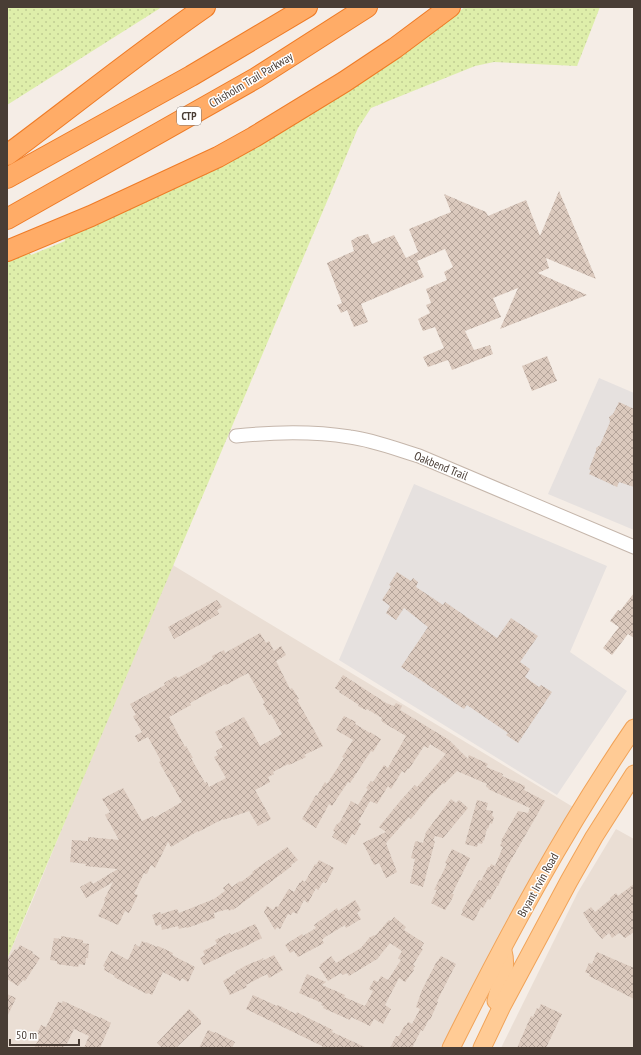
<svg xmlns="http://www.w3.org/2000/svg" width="641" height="1055" font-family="'PT Sans Narrow',sans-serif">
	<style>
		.residential { fill: #eaded4 }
		.grass { fill: url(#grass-dots) }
		.parking { fill: #e6e1df }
		.building { fill: url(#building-cross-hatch); fill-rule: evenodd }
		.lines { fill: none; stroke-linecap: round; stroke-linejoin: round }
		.minor-casing { stroke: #c5b6ab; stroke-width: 15 }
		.major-casing { stroke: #f1a358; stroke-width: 19 }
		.highway-casing { stroke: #ef7b26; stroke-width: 22 }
		.minor { stroke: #fff; stroke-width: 13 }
		.major { stroke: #ffcb95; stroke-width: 17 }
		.highway { stroke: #ffac67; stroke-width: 20 }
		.labels { text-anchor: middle; stroke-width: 3; stroke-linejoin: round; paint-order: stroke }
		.shield { fill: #fff; stroke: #807772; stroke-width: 1 }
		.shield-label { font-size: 11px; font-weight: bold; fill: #493d35 }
		.street-label { font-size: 12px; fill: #493d35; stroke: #fff }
	</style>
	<defs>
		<pattern id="grass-dots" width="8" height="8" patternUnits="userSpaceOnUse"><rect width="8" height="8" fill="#deeeaa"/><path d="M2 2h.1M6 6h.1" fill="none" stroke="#c0cd93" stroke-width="1.8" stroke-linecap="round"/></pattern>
		<pattern id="building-cross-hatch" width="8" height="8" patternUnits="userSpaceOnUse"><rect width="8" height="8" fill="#dbc9bd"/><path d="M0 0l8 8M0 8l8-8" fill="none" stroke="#b4a49a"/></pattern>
	</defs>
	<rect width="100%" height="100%" fill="#f5ede6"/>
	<g class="residential">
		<polygon points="171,564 573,807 440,1048 7,1048 7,959 31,904"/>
		<polygon points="616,829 634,839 634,1048 501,1048 578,892"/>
	</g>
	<g class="grass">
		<polygon points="7,7 162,7 7,105"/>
		<polygon points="465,7 600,7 577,66 494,62 475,66 371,108 358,128 7,959 7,259 29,252 31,255 65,241 64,238 457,13"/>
	</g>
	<g class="parking">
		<polygon points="599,378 634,393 634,530 548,494"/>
		<polygon points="414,484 607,566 570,652 627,691 557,795 339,660"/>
	</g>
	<g class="building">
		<polygon points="559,191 596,279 546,258 549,268 538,273 587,295 500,329 518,288 493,298 501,317 465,331 474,350 490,345 493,354 452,370 448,360 428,367 423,357 444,348 435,327 423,331 418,319 430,313 426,305 431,303 426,289 447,280 444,272 453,267 445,249 417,261 424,277 361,304 368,322 354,327 347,310 341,313 337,305 342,303 327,263 354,251 351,241 357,237 368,234 372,244 394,235 406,258 418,252 409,229 451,212 444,194 486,212 488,216 526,200 540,236"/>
		<polygon points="547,356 557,381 532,391 522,366"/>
		<polygon points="619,402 634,409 634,487 619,482 617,487 589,474 591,470 589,469 596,451 596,448 600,445 610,422 609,417 613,414"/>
		<polygon points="397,572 411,581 413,578 418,582 416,587 443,605 445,602 497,638 511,618 538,636 520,662 530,669 525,677 539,687 541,685 552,692 518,743 506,735 508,733 467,705 464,709 401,667 428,627 404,608 396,620 386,613 390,606 382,600 391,586 389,585"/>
		<polygon points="634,593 634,638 628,634 612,655 603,648 619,627 610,621 618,610 620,611"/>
		<polygon points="217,600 222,607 217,610 219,614 174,639 168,627"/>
		<path d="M260,633L266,643L269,641L274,651L281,646L286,655L276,661L290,689L292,688L299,699L297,700L323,746L304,755L306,757L289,765L288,764L273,772L274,774L268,777L270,782L255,790L271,819L258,826L249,811L223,820V819L198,832V831L171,847L168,842L155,868L151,865L147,874L144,873L134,894L138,895L129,913L125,911L118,925L98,916L105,902L104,900L113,882L86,898L80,887L91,881L93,884L118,869L85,866L86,864L70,862L72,840L88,841V837L119,840L105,815L110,812L102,799L123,788L142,821L153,816L154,818L182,802L159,762L161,761L148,737L138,742L135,736L142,732L133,716L136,715L130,704L165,685L164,683L176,676L178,678L213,659L212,656L224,650L225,653ZM248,673L265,703L263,704L269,715L271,714L282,734L260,746L244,717L215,732L223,747L216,751L218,755L214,757L226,778L209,787L207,782L205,783L191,758H193L186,746L185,747L169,717L191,705L190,703L225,684L226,685Z"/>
		<polygon points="343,675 386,703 394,706 396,703 402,706 400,710 449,740 468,759 469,755 488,764 486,767 503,774 502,776 525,786 524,790 545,801 507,867 498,886 497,886 490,900 488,899 483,908 481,907 474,921 461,915 463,911 462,910 479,880 481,881 488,867 490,867 491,864 495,866 503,847 500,846 502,842 501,841 518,811 528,813 530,808 488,789 489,788 486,787 487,784 457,771 444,784 443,783 429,797 411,819 409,817 386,843 397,872 386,878 379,863 374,865 363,843 386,832 379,827 401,800 415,785 417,787 446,754 430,744 428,748 424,746 409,769 408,768 405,773 402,771 391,789 388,786 377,804 370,801 358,822 361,824 355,835 352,834 346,845 332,837 335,832 333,831 336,825 340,822 351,801 358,805 368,789 366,788 371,781 373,782 384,765 388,768 406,736 384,723 381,720 382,718 367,709 366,710 358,706 359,705 339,692 340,691 335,688"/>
		<polygon points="344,716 356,722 355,724 370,733 370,732 381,739 373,752 371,751 350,783 348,782 332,806 329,804 316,828 302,819 316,795 317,796 325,782 327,784 344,758 342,757 353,740 336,730"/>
		<polygon points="451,799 456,803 459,800 468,808 443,838 435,836 433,840 435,841 423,887 410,883 415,859 411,858 415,842 416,841 423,843 426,832"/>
		<polygon points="477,800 488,803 486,810 493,811 492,816 494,817 492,824 490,823 488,829 487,828 484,841 483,840 482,844 478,843 477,847 465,844"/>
		<polygon points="287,847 298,860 291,865 292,866 233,910 232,909 229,911 228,909 214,913 215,918 187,928 186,927 179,929 178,926 162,930 161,924 156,926 152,915 160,912 161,914 177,909 179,913 214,899 225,891 223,888 229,883 232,887 240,881 241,882 253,873 252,872"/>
		<polygon points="452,849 470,858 452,894 454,894 452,899 445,910 431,903 437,890 434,890 447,864 445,863"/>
		<polygon points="319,860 334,868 326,883 323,882 318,890 316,888 308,903 304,900 297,914 293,912 291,915 288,914 280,929 277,927 275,930 264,912 267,906 273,910 276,906 278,907 288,890 289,889 294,892 300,882 301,883 302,880 305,882 315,864 316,865"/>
		<polygon points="634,884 634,932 625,938 619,933 612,938 609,933 602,939 591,926 583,913 591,907 595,912 611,899 610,898 616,893 618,896"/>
		<polygon points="355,900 361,910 357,913 361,919 346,928 345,925 325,937 322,940 324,943 298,957 294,951 290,953 285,945 302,934 303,936 316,928 314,925 337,908 338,911"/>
		<polygon points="394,917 406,927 404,930 424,943 421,948 423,949 413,965 415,966 413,969 414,970 405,982 399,978 385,1005 391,1009 383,1024 374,1019 370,1026 351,1017 350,1020 323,1008 324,1006 321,1005 322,1003 299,993 307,974 326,982 322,985 345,995 344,997 365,1006 373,991 369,989 374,980 378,982 381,976 388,980 401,960 398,958 402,951 390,943 377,959 349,976 347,973 343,975 341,973 328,981 319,967 321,966 320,965 331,956 336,963 361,948 370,937 371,937 374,935 375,936 389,920 391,921"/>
		<polygon points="255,924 262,938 238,950 237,949 204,965 200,958 205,955 203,951 217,944 215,940 230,933 231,935"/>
		<polygon points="61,936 83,940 83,943 89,944 88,958 86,958 85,965 79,964 78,967 57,964 57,961 50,960 54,938 61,939"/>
		<polygon points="142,941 146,943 146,942 157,947 158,946 173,953 172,955 195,967 188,982 182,978 180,981 163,972 152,995 148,993 147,994 114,977 115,976 104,970 105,967 103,966 111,951 128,960 135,944 139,947"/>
		<polygon points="20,945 33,952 32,953 40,958 25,981 23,980 18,986 7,979 7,960 15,949 17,950"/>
		<polygon points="597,952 634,968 634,999 589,976 590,974 585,972 589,963 592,964"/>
		<polygon points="274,955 283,970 269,978 267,974 246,985 247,987 230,995 223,981 236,973 235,972 245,966 264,958 262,961"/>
		<polygon points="441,956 456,964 437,1001 438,1002 430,1020 429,1019 423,1031 421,1030 412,1048 390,1048 396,1036 399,1036 405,1025 406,1026 408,1022 412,1024 420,1009 416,1007 422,990 437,961 438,961"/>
		<polygon points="7,994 16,998 7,1017"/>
		<polygon points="253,995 277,1006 278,1005 296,1014 297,1012 304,1016 333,1030 332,1032 367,1048 322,1048 322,1046 246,1009"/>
		<polygon points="63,1001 100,1018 100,1017 111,1023 100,1048 84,1048 89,1036 74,1029 66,1046 64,1046 63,1048 34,1048 39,1039 40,1035 37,1034 41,1025 46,1027 58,1002 62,1003"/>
		<polygon points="541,1004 562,1014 546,1048 517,1048 531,1016 533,1017 537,1008 539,1009"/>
		<polygon points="189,1009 201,1021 201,1024 176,1048 162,1048 157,1043"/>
		<polygon points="208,1030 215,1033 215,1032 235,1042 232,1048 199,1048"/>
	</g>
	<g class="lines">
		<g class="minor-casing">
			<path id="minor" d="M236,436C274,432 312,431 350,437C373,440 396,449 419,456L634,547"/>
		</g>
		<g class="major-casing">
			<g id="major">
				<path d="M496,1001C500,983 508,969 503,951"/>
				<path d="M451,1048C506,938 564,830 634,728"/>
				<polyline points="482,1048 502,1006 569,881 594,837 634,774"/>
			</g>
		</g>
		<g class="highway-casing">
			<g id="highway">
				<path d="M7,155C73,106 137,54 205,7"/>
				<polyline points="7,178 191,76 307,7"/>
				<polyline points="7,219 256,78 367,7"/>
				<polyline points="7,251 91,216 218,157 254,137 344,82 395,48 450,7"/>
			</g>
		</g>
		<use href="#minor" class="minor"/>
		<use href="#major" class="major"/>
		<use href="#highway" class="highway"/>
	</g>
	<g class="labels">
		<rect class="shield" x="177" y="107" width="24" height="18" rx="3"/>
		<g class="shield-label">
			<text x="189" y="120">CTP</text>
		</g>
		<g class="street-label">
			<text transform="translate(251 80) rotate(-31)" y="4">Chisholm Trail Parkway</text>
			<text transform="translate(441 466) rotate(22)" y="4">Oakbend Trail</text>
			<text transform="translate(538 885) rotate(-61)" y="4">Bryant Irvin Road</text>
		</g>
	</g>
	<rect width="641" height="1055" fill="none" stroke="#493d35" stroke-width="16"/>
	<path d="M10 1039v6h69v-6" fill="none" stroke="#493d35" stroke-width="2"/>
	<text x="16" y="1039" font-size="12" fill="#493d35" stroke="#ffffff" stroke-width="3" paint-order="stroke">50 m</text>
</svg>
